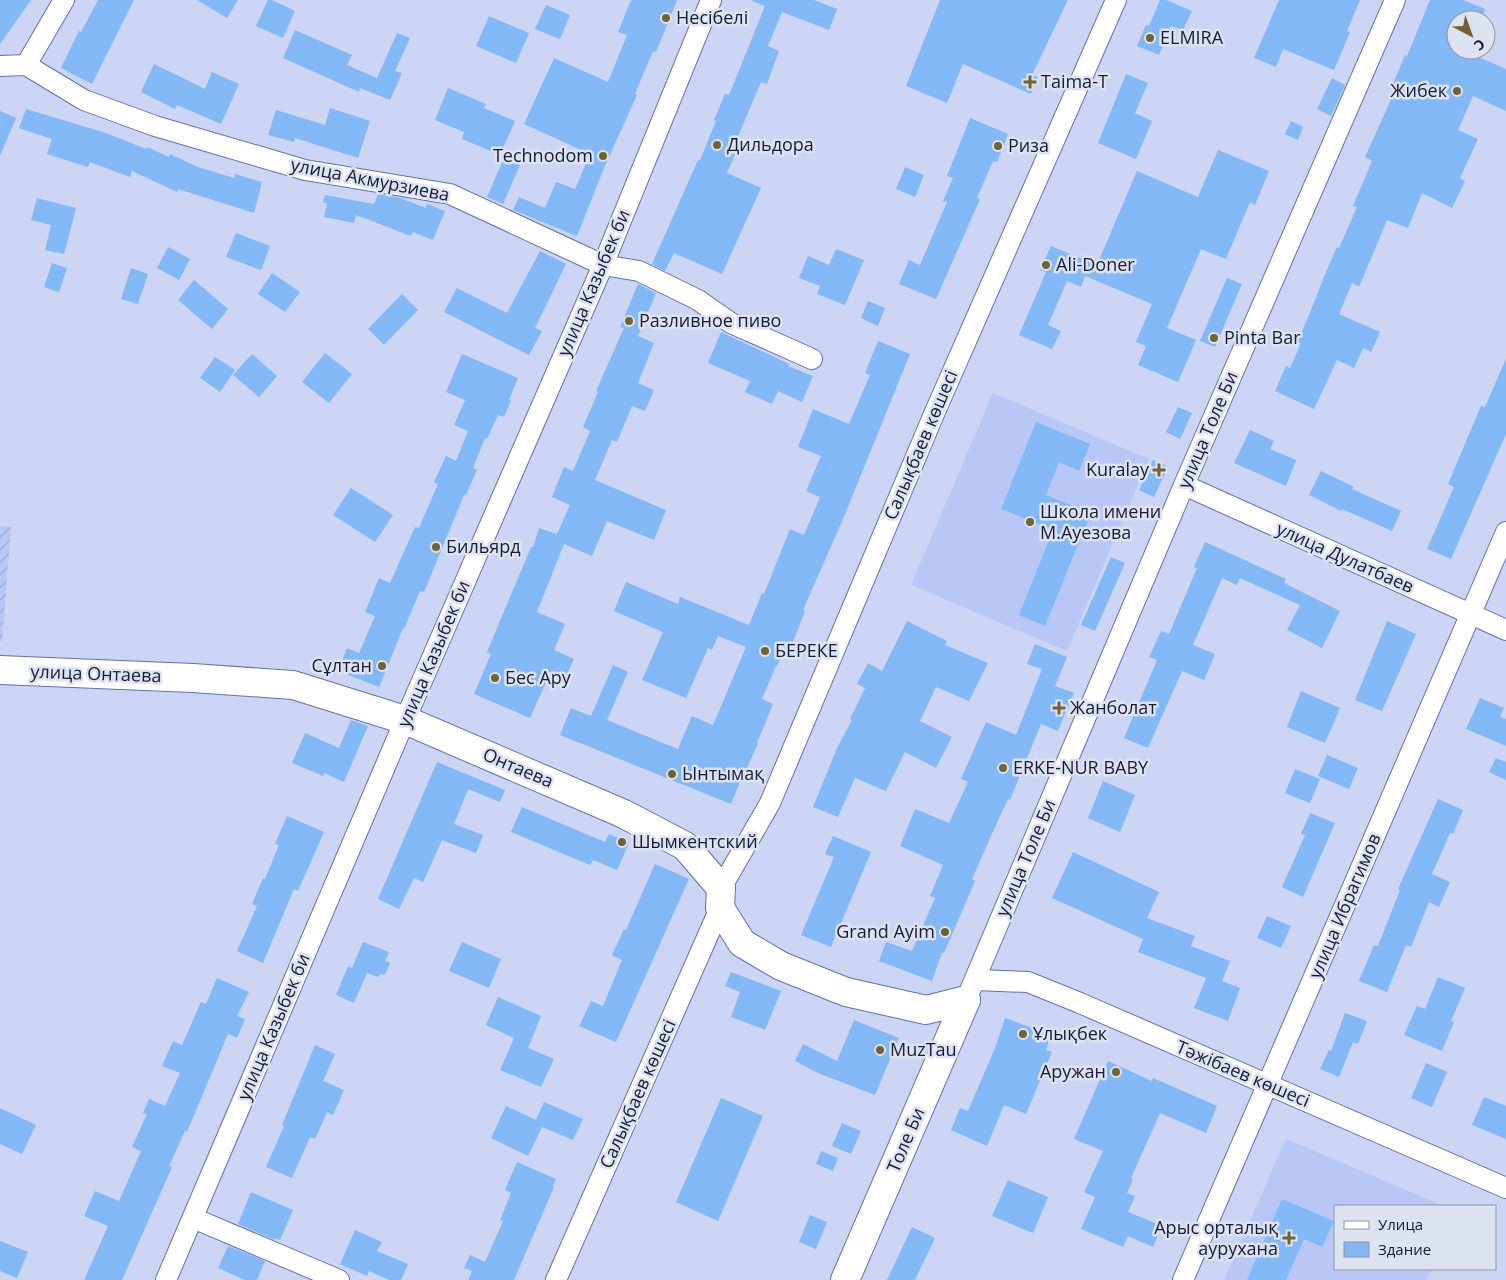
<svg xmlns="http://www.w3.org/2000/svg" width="1506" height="1280" font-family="'Open Sans',sans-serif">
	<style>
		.built { fill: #b8c6f6 }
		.industrial { fill: url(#industrial-furrows) }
		.building { fill: #81b8f5 }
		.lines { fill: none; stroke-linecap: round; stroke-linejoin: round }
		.street-casing { stroke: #6071b4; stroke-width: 22 }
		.secondary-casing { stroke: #6071b4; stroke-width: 30 }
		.street { stroke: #fff; stroke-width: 20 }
		.secondary { stroke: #fff; stroke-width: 28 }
		.poi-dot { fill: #736230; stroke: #dde2f1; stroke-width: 2 }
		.labels { text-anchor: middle; stroke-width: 5; stroke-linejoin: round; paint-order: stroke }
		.poi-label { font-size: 18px; fill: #161c37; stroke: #dde2f1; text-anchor: start }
		.street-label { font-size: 18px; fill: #161c37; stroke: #dde2f1 }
	</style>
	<defs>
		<pattern id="industrial-furrows" width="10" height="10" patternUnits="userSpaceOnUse" patternTransform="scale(1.25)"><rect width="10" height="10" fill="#b8c6f6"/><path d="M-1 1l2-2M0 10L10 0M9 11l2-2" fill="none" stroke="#9daad4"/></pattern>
	</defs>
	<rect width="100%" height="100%" fill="#cbd4f2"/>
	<g class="built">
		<polygon points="993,393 1149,459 1067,651 911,585"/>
		<polygon points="1286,1139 1444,1206 1335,1206 1335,1269 1432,1269 1426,1280 1224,1280"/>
	</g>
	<polygon class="industrial" points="0,526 11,527 2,641 0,641"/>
	<g class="building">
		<polygon points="0,0 31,0 0,44"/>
		<polygon points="98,0 134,0 92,84 61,68 79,31 81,32"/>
		<polygon points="197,0 238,0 227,18"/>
		<polygon points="268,0 272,0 295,11 283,38 256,26"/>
		<polygon points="631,0 677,0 656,52 653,51 635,94 637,95 604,168 577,236 513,210 519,197 545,208 556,182 575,189 590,154 524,124 554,58 608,82 627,35 618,32"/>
		<polygon points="753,0 814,0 837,9 829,30 782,12 768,46 779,51 767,84 761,82 736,141 740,143 727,173 761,188 722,274 674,253 665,271 652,264 698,160 700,160 716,121 714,120 725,94 729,95 765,6 752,1"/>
		<polygon points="940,0 1068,0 1032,75 1038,77 1031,94 963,64 947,103 906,86"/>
		<polygon points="1160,0 1166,0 1192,11 1183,30 1171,26 1159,55 1137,46 1146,25 1149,26"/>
		<polygon points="1279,0 1360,0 1347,31 1350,32 1334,70 1283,49 1276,67 1254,58"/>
		<polygon points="1430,0 1463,0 1485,9 1481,20 1456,20 1456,50 1462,50 1506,69 1506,111 1473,96 1458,130 1478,139 1460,178 1465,181 1452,208 1422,193 1408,228 1387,220 1359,287 1352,283 1339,314 1380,332 1371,352 1363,348 1354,368 1337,360 1314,409 1275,391 1286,366 1290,368 1301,343 1297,342 1309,315 1326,272 1337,247 1339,248 1357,207 1353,206 1372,161 1365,157 1397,86 1393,84 1405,55 1407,56"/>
		<polygon points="546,5 570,15 560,39 535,29"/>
		<polygon points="489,16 529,33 516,63 476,46"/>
		<polygon points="295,30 352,55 347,65 377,78 397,33 410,38 395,71 402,73 390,100 360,88 359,92 283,58"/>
		<polygon points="154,64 205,89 212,72 239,84 221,124 177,105 175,109 141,92"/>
		<polygon points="1126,74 1148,83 1135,113 1152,121 1136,159 1098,143"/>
		<polygon points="1332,78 1345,85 1331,116 1317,109"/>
		<polygon points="448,88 486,104 484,108 515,121 500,155 462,139 464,132 435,120"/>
		<polygon points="330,108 370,121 358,158 295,138 294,142 268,135 276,110 325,125"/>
		<polygon points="26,109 106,133 146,149 147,147 169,157 170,154 198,167 234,178 235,174 262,182 254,213 178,189 177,192 132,171 130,177 90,162 88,167 47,154 52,139 19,128"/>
		<polygon points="0,111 16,118 0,156"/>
		<polygon points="970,118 1008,134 997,162 993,161 977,198 980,199 936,299 899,284 909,260 920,265 947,202 943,201 953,178 947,176"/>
		<polygon points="1291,121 1303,127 1298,140 1285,134"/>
		<polygon points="1218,150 1269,171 1255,205 1250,202 1226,259 1201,249 1167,328 1196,340 1178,382 1138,365 1146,346 1136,342 1152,304 1085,276 1081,287 1067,281 1048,325 1061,331 1052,349 1019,335 1046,272 1040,270 1051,246 1097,265 1137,171 1198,197"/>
		<polygon points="504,158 520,165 503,204 487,197"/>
		<polygon points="905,167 924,175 915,197 896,189"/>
		<polygon points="378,194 400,198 426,208 427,204 445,211 433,240 413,232 411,236 356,215 354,223 324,217 327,204 323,202 325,195 374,204"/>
		<polygon points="37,198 76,208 64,254 45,250 51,225 31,220"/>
		<polygon points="236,233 270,246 261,270 226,257"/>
		<polygon points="168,247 190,259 179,280 157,268"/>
		<polygon points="836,249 864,260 845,305 817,294 820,286 799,278 808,256 829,265"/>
		<polygon points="540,251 566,264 535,328 542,331 529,355 444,312 457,288 507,313"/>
		<polygon points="52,263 67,268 59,292 44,287"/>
		<polygon points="131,268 148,274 138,304 121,299"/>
		<polygon points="272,273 300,292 285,312 258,294"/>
		<polygon points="1227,278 1242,284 1215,347 1200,341"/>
		<polygon points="194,280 228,309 212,329 178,300"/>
		<polygon points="638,284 656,293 638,336 654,343 638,383 654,390 645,411 632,406 617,442 612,440 595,480 666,510 654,540 607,521 592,556 564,544 537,612 565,624 554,650 574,659 563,683 550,677 549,680 547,680 530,718 474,694 491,654 487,652 531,547 533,547 539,528 557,534 570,505 552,497 564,467 573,471 590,431 583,427 598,392 596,391 624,328 620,327"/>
		<polygon points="402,294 418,310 384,345 368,329"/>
		<polygon points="868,301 885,308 878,326 861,318"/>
		<polygon points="721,332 789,364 788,366 813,376 802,402 778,391 772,404 745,392 750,381 708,363"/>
		<polygon points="878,341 910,354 846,512 803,610 805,611 793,642 789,641 777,666 776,666 762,699 773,704 757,743 758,743 745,773 744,772 731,804 560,735 571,708 591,716 613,665 628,672 607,720 678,749 692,716 713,725 746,647 718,636 712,650 708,648 686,698 642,680 663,632 614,611 626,582 678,604 680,597 749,625 762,593 764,594 790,529 804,535 820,497 806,491 821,456 798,447 813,409 849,424 870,375 865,373"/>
		<polygon points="325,353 352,374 329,403 302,382"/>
		<polygon points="252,354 277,376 259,397 233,375"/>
		<polygon points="462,354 518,378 509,400 511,401 504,417 498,415 487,439 485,438 473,468 477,470 466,495 464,495 424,592 420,591 404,629 403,628 379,687 338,671 347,648 359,653 375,616 365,612 379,578 390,583 415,527 419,528 438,484 434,482 446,456 456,461 468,431 454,425 465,400 446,392"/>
		<polygon points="215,357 235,370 220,392 200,378"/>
		<polygon points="1506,359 1506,434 1451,559 1427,549 1454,487 1448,484 1481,406 1485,407"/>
		<polygon points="1178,407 1192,413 1180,439 1166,432"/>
		<polygon points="1036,422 1090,444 1079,471 1059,462 1046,495 1091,513 1045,626 1019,615 1053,530 1001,509"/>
		<polygon points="1250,430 1274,441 1270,449 1296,460 1286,486 1234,463"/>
		<polygon points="1153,460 1168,467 1154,497 1139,490"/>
		<polygon points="1321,471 1354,487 1352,489 1401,511 1392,531 1342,509 1341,511 1309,495"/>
		<polygon points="351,488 393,515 375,542 333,515"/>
		<polygon points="1205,542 1286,579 1284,583 1340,611 1322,648 1287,630 1300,605 1240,578 1237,585 1222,578 1193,645 1215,654 1204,680 1182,671 1148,748 1124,738 1157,660 1149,657 1161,631 1169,634 1197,568 1194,567"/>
		<polygon points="1111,557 1125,563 1095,631 1081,625"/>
		<polygon points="907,621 947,641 945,645 988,663 969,701 936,687 920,721 952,737 936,768 905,752 886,791 855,778 838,817 813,807 838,746 852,720 850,719 865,688 857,684 868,663 882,671"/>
		<polygon points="1387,621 1416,634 1382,711 1355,700"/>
		<polygon points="1035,644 1067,657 1055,686 1074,693 1058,731 1041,724 1010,800 1008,799 991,836 972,879 975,881 944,953 942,953 932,981 879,961 886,942 912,951 935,898 930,896 943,865 900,846 915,809 949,823 968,782 961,779 986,722 1016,735 1042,669 1027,664"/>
		<polygon points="1301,691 1340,708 1325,743 1287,727"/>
		<polygon points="1480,698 1504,708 1500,717 1506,719 1506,746 1466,729"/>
		<polygon points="351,720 368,726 344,782 324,773 323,776 292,763 305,733 339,748"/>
		<polygon points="1327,755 1358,768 1349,789 1318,776"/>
		<polygon points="1496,758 1506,762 1506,780 1489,772"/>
		<polygon points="437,762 505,790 500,802 468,789 454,824 483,835 476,853 442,840 423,882 414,878 399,909 378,899"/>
		<polygon points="1295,769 1320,779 1310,803 1285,793"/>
		<polygon points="1103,781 1135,795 1120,832 1088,818"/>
		<polygon points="1438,799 1463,810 1453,834 1450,833 1432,874 1450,882 1439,907 1429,902 1411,947 1406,945 1387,992 1359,981 1374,945 1378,946 1400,890 1398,889"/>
		<polygon points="522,807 605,842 609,834 629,843 617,870 593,860 590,865 511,832"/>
		<polygon points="1310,813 1335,823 1303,897 1282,887 1305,835 1301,834"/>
		<polygon points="287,816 324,832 298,891 294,889 263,963 237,951 257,906 252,904 263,878 265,879 279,845 275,844"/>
		<polygon points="833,836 871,852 831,947 801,935 834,857 825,854"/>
		<polygon points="1073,852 1159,892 1147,918 1195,936 1191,946 1230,961 1222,981 1240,988 1228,1021 1194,1008 1206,978 1138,952 1143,939 1052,898"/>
		<polygon points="655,864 689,879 616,1042 579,1026 591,1001 603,1006 622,960 612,955 624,929 626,930"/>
		<polygon points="1267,916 1291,926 1281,948 1257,938"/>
		<polygon points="363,942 389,952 385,961 390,963 385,975 380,974 378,977 367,973 354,1003 336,995 348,966 352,968"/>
		<polygon points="462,942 501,959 489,988 449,971"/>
		<polygon points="731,972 781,991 765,1030 731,1017 740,992 725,986"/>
		<polygon points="1438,977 1465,988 1451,1021 1454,1022 1442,1051 1404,1035 1417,1006 1425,1009"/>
		<polygon points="217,978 249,992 237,1016 245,1019 237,1038 228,1034 187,1132 185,1131 169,1166 172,1167 122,1280 84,1280 108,1226 84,1216 95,1191 119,1201 141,1151 132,1147 147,1114 143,1113 149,1099 165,1106 180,1073 162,1066 173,1041 182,1045 201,1002 206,1004"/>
		<polygon points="498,997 541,1016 528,1048 554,1059 541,1087 500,1070 514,1038 486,1025"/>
		<polygon points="1345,1013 1367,1021 1358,1044 1353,1042 1339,1077 1320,1069 1329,1050 1331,1051"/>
		<polygon points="1005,1018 1051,1035 1046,1050 1052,1052 1026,1114 1004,1105 987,1146 951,1130 960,1108 968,1111 995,1048"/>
		<polygon points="854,1020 899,1038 875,1095 818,1073 795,1061 803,1044 837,1061"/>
		<polygon points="315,1045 335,1054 323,1081 344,1090 333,1115 327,1112 315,1139 310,1137 292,1178 266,1167 284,1126 282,1125"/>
		<polygon points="1108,1061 1152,1081 1153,1078 1217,1106 1206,1133 1160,1113 1131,1178 1133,1179 1127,1193 1135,1196 1128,1212 1162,1226 1153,1247 1128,1236 1123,1247 1081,1229 1095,1197 1084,1192 1103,1151 1074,1139"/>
		<polygon points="1426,1063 1447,1072 1432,1107 1411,1098"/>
		<polygon points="1484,1097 1506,1106 1506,1139 1472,1125"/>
		<polygon points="721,1098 763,1116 718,1221 676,1202"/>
		<polygon points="544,1102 583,1119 573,1140 542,1127 528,1156 491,1138 506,1106 536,1120"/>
		<polygon points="0,1108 36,1125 22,1154 0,1144"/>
		<polygon points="842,1123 861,1131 851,1154 832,1146"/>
		<polygon points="821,1151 838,1158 833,1171 816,1164"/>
		<polygon points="517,1162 556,1179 553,1186 554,1187 514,1280 468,1280 472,1271 464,1268 470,1255 485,1262 503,1221 500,1220 511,1193 505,1190"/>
		<polygon points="1008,1180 1048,1197 1033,1233 992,1216"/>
		<polygon points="251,1192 293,1210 280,1240 275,1238 274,1240 238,1224"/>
		<polygon points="1282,1199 1334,1221 1322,1247 1304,1239 1286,1280 1247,1280"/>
		<polygon points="810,1215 827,1222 816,1249 799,1242"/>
		<polygon points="912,1227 935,1238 915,1280 887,1280"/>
		<polygon points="355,1230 382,1242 377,1251 408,1264 401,1280 389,1280 369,1271 367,1276 340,1264"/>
		<polygon points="0,1241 28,1252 17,1278 0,1271"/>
		<polygon points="228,1246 265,1261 257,1280 245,1280 218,1268"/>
	</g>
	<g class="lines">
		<g class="street-casing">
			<g id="street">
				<polyline points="26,65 64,0"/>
				<polyline points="0,66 26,65 84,100 155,126 305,170 450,194 603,265 639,271 698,300 731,323 812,359"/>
				<polyline points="1184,485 1506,630"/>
				<polyline points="721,888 770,803 934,414 1116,0"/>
				<polyline points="975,980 1028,982 1080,1003 1506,1188"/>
				<polyline points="966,1000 1184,485 1395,0"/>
				<polyline points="193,1218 339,1280"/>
				<polyline points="166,1280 405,720 603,265 711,0"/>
				<polyline points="556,1280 720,908"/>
				<polyline points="1183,1280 1506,532"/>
			</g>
		</g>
		<g class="secondary-casing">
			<g id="secondary">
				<polyline points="0,670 193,678 293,685 405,720 624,814 685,846 721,888 720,908 742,943 781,966 846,992 926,1010 966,1000"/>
				<polyline points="845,1280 966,1000"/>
			</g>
		</g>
		<use href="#street" class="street"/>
		<use href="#secondary" class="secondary"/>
	</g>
	<g class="poi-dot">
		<circle cx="666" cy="18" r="5"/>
		<circle cx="1150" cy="38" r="5"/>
		<path d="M1027.5 74.5h5v5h5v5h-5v5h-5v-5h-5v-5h5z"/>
		<circle cx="1457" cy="91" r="5"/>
		<circle cx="717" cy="145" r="5"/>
		<circle cx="998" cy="146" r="5"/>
		<circle cx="603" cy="156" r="5"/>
		<circle cx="1046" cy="265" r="5"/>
		<circle cx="629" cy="321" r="5"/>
		<circle cx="1214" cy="338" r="5"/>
		<path d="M1156.5 462.5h5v5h5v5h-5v5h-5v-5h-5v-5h5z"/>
		<circle cx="1030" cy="522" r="5"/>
		<circle cx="436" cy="547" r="5"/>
		<circle cx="765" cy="651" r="5"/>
		<circle cx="382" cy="666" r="5"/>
		<circle cx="495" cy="678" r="5"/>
		<path d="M1056.5 700.5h5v5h5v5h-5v5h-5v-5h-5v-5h5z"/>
		<circle cx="1003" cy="768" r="5"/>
		<circle cx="672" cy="774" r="5"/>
		<circle cx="622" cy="842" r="5"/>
		<circle cx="945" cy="932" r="5"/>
		<circle cx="1023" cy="1034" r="5"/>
		<circle cx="880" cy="1050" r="5"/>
		<circle cx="1116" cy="1072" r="5"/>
		<path d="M1286.5 1230.5h5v5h5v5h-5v5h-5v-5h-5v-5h5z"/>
	</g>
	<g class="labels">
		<g class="poi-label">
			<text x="676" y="24">Несібелі</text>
			<text x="1160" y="44">ELMIRA</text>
			<text x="1041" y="88">Taima-T</text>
			<text x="1447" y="97" text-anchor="end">Жибек</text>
			<text x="727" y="151">Дильдора</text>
			<text x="1008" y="152">Риза</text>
			<text x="593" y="162" text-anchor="end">Technodom</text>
			<text x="1056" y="271">Ali-Doner</text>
			<text x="639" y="327">Разливное пиво</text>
			<text x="1224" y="344">Pinta Bar</text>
			<text x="1149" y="476" text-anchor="end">Kuralay</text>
			<text x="1040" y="518">Школа имени<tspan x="1040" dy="21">М.Ауезова</tspan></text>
			<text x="446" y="553">Бильярд</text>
			<text x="775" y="657">БЕРЕКЕ</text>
			<text x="372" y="672" text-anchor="end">Сұлтан</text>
			<text x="505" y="684">Бес Ару</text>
			<text x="1070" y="714">Жанболат</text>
			<text x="1013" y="774">ERKE-NUR BABY</text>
			<text x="682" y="780">Ынтымақ</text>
			<text x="632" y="848">Шымкентский</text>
			<text x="935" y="938" text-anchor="end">Grand Ayim</text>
			<text x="1033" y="1040">Ұлықбек</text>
			<text x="890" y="1056">MuzTau</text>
			<text x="1106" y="1078" text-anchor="end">Аружан</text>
			<text x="1278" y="1234" text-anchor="end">Арыс орталық<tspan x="1278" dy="21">аурухана</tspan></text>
		</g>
		<g class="street-label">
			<text transform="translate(370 180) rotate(11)" y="6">улица Акмурзиева</text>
			<text transform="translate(594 283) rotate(-67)" y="6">улица Казыбек би</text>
			<text transform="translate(1208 430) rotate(-67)" y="6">улица Толе Би</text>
			<text transform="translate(921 445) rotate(-67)" y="6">Салықбаев көшесі</text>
			<text transform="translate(1345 558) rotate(24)" y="6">улица Дулатбаев</text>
			<text transform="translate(434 654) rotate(-67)" y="6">улица Казыбек би</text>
			<text transform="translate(96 674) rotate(2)" y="6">улица Онтаева</text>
			<text transform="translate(518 768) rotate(23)" y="6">Онтаева</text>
			<text transform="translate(1026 858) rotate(-67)" y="6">улица Толе Би</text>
			<text transform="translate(1345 906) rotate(-67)" y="6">улица Ибрагимов</text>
			<text transform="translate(274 1027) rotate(-67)" y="6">улица Казыбек би</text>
			<text transform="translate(1243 1074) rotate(23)" y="6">Тәжібаев көшесі</text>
			<text transform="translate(638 1094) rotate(-66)" y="6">Салықбаев көшесі</text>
			<text transform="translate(906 1140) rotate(-67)" y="6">Толе Би</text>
		</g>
	</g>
	<rect x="1334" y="1205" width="162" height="65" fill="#dde2f1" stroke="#8d93a7"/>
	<rect x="1344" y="1221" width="25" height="8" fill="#ffffff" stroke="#8d93a7"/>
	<text x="1378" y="1230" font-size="15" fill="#161c37">Улица</text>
	<rect x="1344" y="1242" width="25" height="15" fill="#81b8f5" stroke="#8d93a7"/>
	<text x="1378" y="1255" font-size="15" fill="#161c37">Здание</text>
	<g transform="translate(1471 35) rotate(139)"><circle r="24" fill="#dde2f1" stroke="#8d93a7"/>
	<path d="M0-4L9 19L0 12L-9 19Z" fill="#736230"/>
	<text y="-8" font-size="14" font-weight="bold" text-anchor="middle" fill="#161c37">С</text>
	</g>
</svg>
